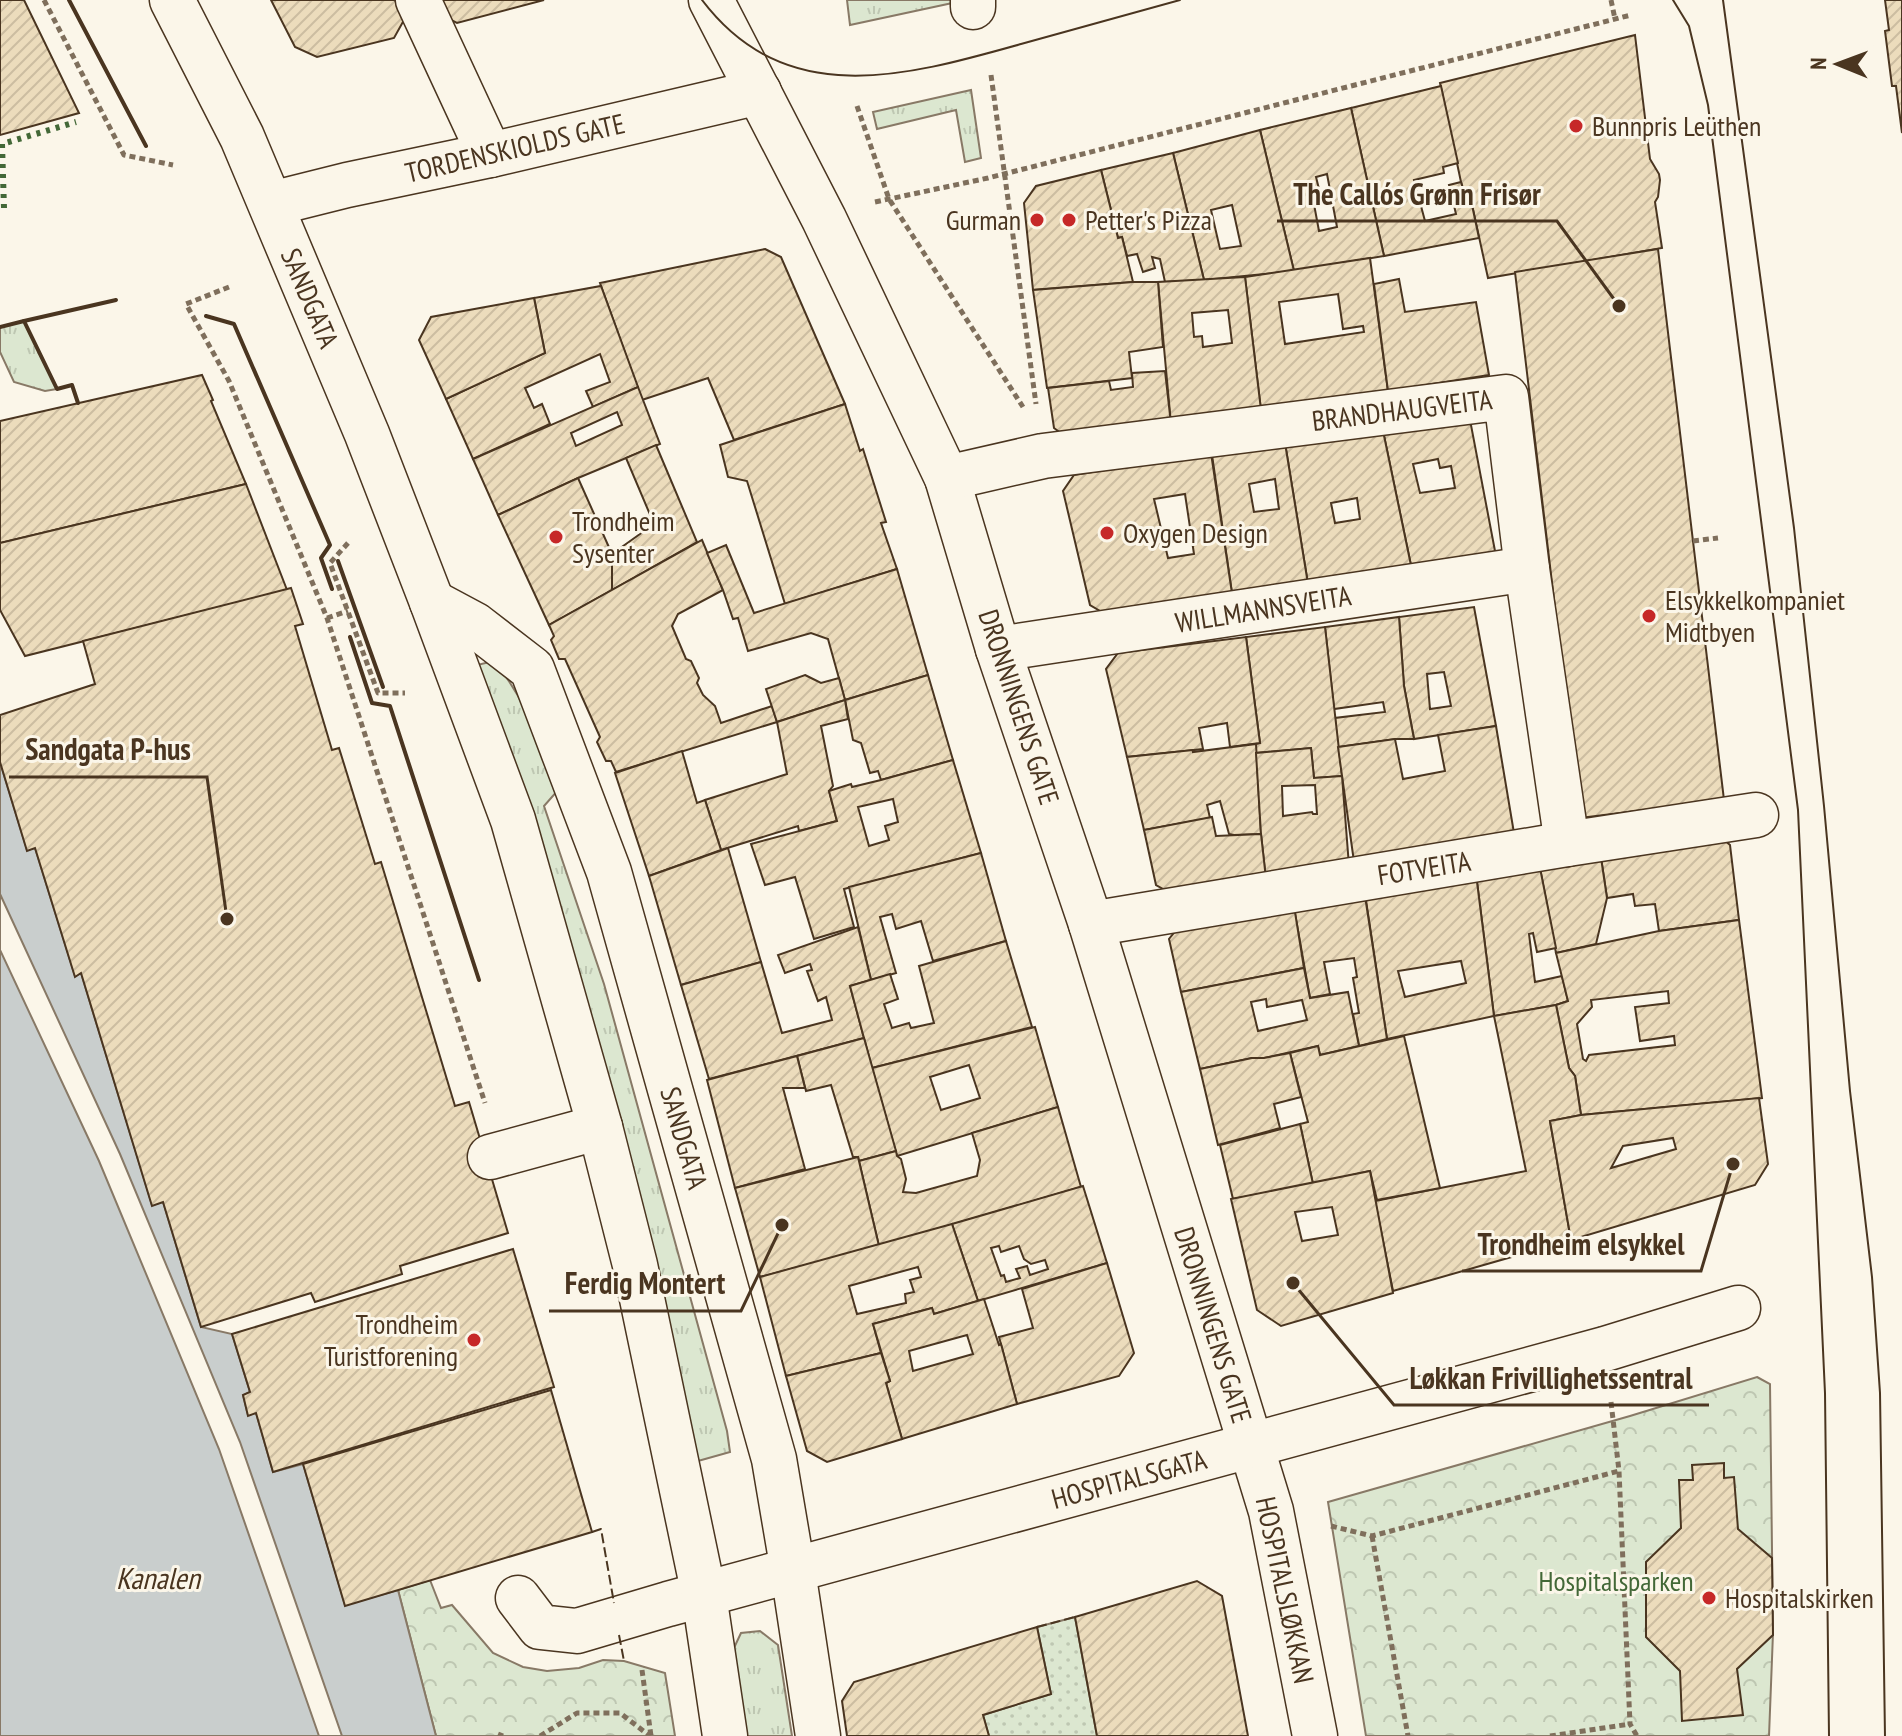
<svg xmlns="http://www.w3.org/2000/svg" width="1902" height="1736" font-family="'PT Sans Narrow',sans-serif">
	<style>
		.grass { fill: url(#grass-tufts); stroke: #887966; stroke-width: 2 }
		.forest { fill: url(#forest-crowns); stroke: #887966; stroke-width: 2 }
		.garden { fill: url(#garden-dots); stroke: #887966; stroke-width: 2 }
		.water { fill: #c9cecd; stroke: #887966; stroke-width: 2 }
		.pier { fill: #fbf6e9; stroke: #887966; stroke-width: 2 }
		.building { fill: url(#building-hatch); stroke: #4a3520; stroke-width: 2; fill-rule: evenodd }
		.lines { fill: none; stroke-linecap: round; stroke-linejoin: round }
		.minor-casing { stroke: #4a3520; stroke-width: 47 }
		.major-casing { stroke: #4a3520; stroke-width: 47 }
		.path { stroke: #7f6f5c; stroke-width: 5; stroke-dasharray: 6 4; stroke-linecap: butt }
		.minor { stroke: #fbf6e9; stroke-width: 44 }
		.major { stroke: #fbf6e9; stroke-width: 44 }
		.tram { stroke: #4a3520; stroke-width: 2 }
		.hedge { stroke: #436837; stroke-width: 6; stroke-dasharray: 4 6; stroke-linecap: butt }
		.fence { stroke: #4a3520; stroke-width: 2; stroke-dasharray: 10 4; stroke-linecap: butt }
		.wall { stroke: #4a3520; stroke-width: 4 }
		.poi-dot { fill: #c62828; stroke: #fbf6e9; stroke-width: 3 }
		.labels { text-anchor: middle; stroke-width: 6; stroke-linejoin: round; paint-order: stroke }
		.poi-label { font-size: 28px; fill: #4a3520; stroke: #fbf6e9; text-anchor: start }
		.street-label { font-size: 28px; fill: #4a3520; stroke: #fbf6e9 }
		.park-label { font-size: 28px; fill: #436837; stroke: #fbf6e9 }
		.water-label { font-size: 30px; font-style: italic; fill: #4a3520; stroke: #fbf6e9 }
		.leader { fill: none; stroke: #4a3520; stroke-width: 3 }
		.callout-dot { fill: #4a3520; stroke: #fbf6e9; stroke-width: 3 }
		.callout-label { font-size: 30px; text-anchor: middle; font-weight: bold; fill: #4a3520; stroke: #fbf6e9; stroke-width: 6; stroke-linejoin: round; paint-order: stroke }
	</style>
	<defs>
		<pattern id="grass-tufts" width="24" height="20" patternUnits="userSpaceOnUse" patternTransform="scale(2)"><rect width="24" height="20" fill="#dce7d0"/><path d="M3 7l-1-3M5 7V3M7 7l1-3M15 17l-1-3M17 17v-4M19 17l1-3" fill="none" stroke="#bec7b2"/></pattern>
		<pattern id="forest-crowns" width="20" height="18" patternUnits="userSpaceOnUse" patternTransform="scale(2)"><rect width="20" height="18" fill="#dce7d0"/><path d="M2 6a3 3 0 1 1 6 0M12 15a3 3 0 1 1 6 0" fill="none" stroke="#bec7b2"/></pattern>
		<pattern id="garden-dots" width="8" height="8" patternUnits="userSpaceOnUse" patternTransform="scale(2)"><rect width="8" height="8" fill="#dce7d0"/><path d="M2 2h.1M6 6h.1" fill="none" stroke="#bec7b2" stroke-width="1.8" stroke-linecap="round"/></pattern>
		<pattern id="building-hatch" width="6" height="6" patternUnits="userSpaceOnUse" patternTransform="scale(2)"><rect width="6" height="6" fill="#ecdcbc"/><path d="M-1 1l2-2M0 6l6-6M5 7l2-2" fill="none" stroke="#ccbda1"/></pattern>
	</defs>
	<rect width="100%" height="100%" fill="#fbf6e9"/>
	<g class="grass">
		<polygon points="847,0 956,0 957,2 850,25"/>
		<polygon points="971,90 981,158 965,162 956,110 877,129 873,112"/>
		<polygon points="24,321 57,389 45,391 14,382 0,352 0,327"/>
		<path d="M494,661C526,699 540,743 559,789L544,806L604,984L727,1431L730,1452L698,1461L477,665Z"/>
		<polygon points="760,1631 778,1645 792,1736 746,1736 733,1650 741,1633"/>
	</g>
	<g class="forest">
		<polygon points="1757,1377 1770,1384 1773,1633 1769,1736 1366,1736 1328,1502 1630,1416"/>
		<polygon points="430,1580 441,1608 452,1605 493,1653 523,1667 547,1671 579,1668 603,1660 624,1661 665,1673 675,1736 436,1736 398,1590"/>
	</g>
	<polygon class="garden" points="1075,1617 1097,1736 989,1736 983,1715 1051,1694 1037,1627"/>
	<polygon class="water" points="0,762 27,850 35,848 75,976 81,973 152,1205 163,1202 201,1327 232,1334 250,1392 243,1395 248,1415 256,1413 273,1472 303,1464 345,1605 398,1590 436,1736 0,1736"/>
	<polygon class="pier" points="0,894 120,1154 240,1442 342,1736 319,1736 219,1449 99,1161 0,950"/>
	<g class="building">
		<polygon points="0,0 24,0 79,113 0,135"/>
		<polygon points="271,0 395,0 404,20 394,38 317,57 295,47"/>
		<polygon points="432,0 544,0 457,23 439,14"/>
		<polygon points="1885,0 1902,0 1902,133 1896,86 1892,86 1885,31 1889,30"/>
		<polygon points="1635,35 1650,159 1659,174 1660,180 1658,197 1655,202 1662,248 1488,278 1469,191 1464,192 1461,182 1440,83"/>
		<polygon points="1441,86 1458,163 1443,167 1444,173 1414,180 1425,221 1456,214 1449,185 1461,182 1464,192 1469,191 1479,238 1384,256 1351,108"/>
		<path d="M1351,108L1384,256L1294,271L1260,130ZM1327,174L1337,227L1319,231L1313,199L1321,197L1316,177Z"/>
		<path d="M1260,130L1294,271L1204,280L1173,153ZM1232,205L1241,246L1220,249L1211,210Z"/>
		<polygon points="1173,153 1204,280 1165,282 1160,259 1152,257 1155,268 1143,272 1137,254 1127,256 1122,237 1118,238 1101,170"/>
		<polygon points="1101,170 1118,238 1122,237 1133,282 1033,290 1024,203 1036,186"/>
		<polygon points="765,249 781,257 845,404 734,440 708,378 642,400 600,283"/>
		<polygon points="1658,249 1724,800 1580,818 1515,272"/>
		<path d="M1370,258L1388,391L1261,410L1245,277ZM1338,294L1343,329L1363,326L1364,332L1285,344L1279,302Z"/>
		<path d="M1245,277L1261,410L1171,424L1158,282ZM1228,310L1232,343L1203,347L1202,336L1194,337L1192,313Z"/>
		<polygon points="1399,279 1405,312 1476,302 1489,375 1388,391 1374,284"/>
		<polygon points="1133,282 1158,282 1163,347 1129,352 1132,378 1047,388 1033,290"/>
		<polygon points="601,286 638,387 593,407 586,391 610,382 600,354 525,388 534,408 542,404 550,424 473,459 446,399 545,353 534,298"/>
		<polygon points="534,298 545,353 446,399 419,340 431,317"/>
		<polygon points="1165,371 1171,424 1070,440 1054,428 1048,388 1109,381 1111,390 1133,387 1132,373"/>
		<polygon points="202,375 213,400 211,401 246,484 0,543 0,421"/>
		<path d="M638,387L660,444L578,478L498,515L473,459ZM617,412L622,425L576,446L571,433Z"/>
		<polygon points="845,404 860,451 863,449 886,522 881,523 897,569 785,604 747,481 728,477 720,445"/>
		<path d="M1455,414L1471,425L1495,551L1482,565L1413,575L1382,426ZM1438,459L1440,468L1451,466L1455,488L1420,493L1413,464Z"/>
		<path d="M1382,426L1413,575L1309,590L1285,443ZM1357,498L1360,519L1335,523L1331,503Z"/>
		<path d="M1285,443L1309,590L1233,600L1212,455ZM1275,479L1279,509L1254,512L1249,484Z"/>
		<polygon points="656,445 697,542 612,590 612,554 654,524 626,458"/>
		<path d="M1211,453L1233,600L1107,615L1090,605L1063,491L1074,475ZM1185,494L1194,554L1168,558L1154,499Z"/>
		<polygon points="578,478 612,554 612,590 549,625 498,515"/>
		<polygon points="246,484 287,590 25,656 0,610 0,543"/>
		<polygon points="702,540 723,590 678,614 672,626 686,659 691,661 699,678 697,683 703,695 715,706 721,723 772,706 777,722 616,772 611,761 606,761 597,742 600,737 565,659 559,659 551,640 554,636 549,625"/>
		<polygon points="726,545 754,613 897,569 928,675 845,700 828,639 811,633 748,651 738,618 733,619 723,590 707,553"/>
		<polygon points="291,588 303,624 295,626 332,750 339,748 375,864 381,862 455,1106 469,1102 508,1233 400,1266 402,1274 315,1302 311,1293 201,1327 163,1202 152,1206 81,973 75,977 35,848 27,851 0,762 0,715 95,684 83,641"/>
		<path d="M1474,607L1496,726L1414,739L1404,686L1399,617ZM1444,672L1451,706L1430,709L1427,674Z"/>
		<polygon points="1399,617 1404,686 1414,739 1395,739 1338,747 1335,718 1385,712 1383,702 1334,709 1325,627"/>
		<polygon points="1325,627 1342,776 1314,778 1311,748 1256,753 1256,744 1260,743 1246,637"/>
		<polygon points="1246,637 1260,743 1230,747 1227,723 1199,728 1203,749 1127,757 1106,669 1118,653"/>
		<polygon points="805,675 821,683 839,678 845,700 777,722 766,689"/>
		<polygon points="928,675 953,760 881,780 878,771 870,773 861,743 853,740 845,700"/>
		<polygon points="845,700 848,719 821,726 833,786 829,791 837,821 799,831 798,826 721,850 705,800 787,774 777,722"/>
		<polygon points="1496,726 1515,839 1355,869 1338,747 1395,739 1403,779 1445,771 1438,735"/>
		<polygon points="1256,744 1261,834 1234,835 1229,834 1220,801 1207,805 1210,818 1144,830 1127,757 1193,750 1193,752"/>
		<path d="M1311,748L1314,778L1342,776L1349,866L1266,880L1261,834L1256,753ZM1315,785L1317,814H1313L1312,812L1283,816L1282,786Z"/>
		<polygon points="682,751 697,803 705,800 721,850 649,876 615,773"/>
		<path d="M953,760L981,853L844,889L854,927L814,939L795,877L765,885L751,844L837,821L829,791L851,784L852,787L881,780ZM893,799L898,822L885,826L889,840L869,846L858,807Z"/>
		<polygon points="1212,817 1216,836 1261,834 1266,879 1174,895 1156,885 1144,830"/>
		<polygon points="1716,833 1730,845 1739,920 1659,931 1655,904 1635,906 1633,894 1607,898 1600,851"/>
		<polygon points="728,848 761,962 681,985 649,876"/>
		<polygon points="1600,851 1607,898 1596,944 1556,953 1539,863"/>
		<polygon points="981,853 1006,941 933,961 921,921 896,929 892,914 880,917 896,973 871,980 849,887"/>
		<polygon points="1539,863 1556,948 1537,952 1533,933 1529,934 1535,982 1562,976 1568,1001 1556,1005 1494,1016 1476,874"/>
		<path d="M1476,874L1494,1016L1387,1039L1365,894ZM1461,961L1466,983L1405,997L1398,971Z"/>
		<polygon points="1365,896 1387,1039 1359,1046 1353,1014 1359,1013 1353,978 1357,977 1354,958 1324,962 1330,994 1310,998 1294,908"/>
		<polygon points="1294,906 1304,968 1181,992 1169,939 1181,924"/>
		<path d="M1739,920L1762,1098L1581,1115L1575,1076L1569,1068L1556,1005L1568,1001L1556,953L1659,931ZM1668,991L1669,1003L1635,1007L1640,1041L1674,1036L1675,1045L1589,1055L1586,1061L1583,1059L1577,1024L1592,1007L1591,1000Z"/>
		<polygon points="858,927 871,980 850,986 864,1038 709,1079 681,985 761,962 782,1033 832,1020 826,997 818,1001 807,971 812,970 810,964 785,973 778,955"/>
		<polygon points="1006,941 1032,1027 872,1068 850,986 890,974 898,999 884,1004 892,1028 909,1023 911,1028 934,1023 919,966"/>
		<path d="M1304,968L1310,998L1348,992L1359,1046L1320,1055L1318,1046L1264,1058H1252L1200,1069L1181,992ZM1266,999L1267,1007L1302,1000L1307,1020L1258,1031L1251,1002Z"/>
		<polygon points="1556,1005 1569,1068 1575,1076 1581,1115 1550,1121 1571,1240 1393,1291 1375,1201 1526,1171 1494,1016"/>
		<path d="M1035,1027L1058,1107L897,1156L872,1068ZM969,1065L980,1098L941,1110L930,1077Z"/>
		<polygon points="1404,1036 1440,1188 1377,1200 1370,1171 1313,1184 1300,1124 1308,1122 1290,1053 1318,1046 1320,1055"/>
		<polygon points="864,1038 896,1151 859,1161 858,1157 853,1157 831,1085 806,1091 797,1056"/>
		<polygon points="1290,1053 1301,1097 1274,1104 1280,1128 1218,1145 1200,1069 1252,1058 1264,1058"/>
		<polygon points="797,1056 805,1088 783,1088 805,1169 735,1188 707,1080"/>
		<path d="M1759,1098L1768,1164L1755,1185L1571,1240L1550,1121L1581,1115ZM1673,1138L1676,1149L1611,1168L1623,1146Z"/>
		<polygon points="1058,1107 1081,1187 879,1246 859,1161 896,1151 897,1156 901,1159 906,1179 903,1192 916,1193 977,1176 980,1160 972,1133"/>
		<polygon points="1300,1124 1313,1184 1233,1199 1220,1145"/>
		<polygon points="858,1157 879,1246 760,1277 735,1188"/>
		<path d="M1370,1171L1393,1293L1281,1326L1257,1310L1231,1199ZM1332,1207L1338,1235L1302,1241L1295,1212Z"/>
		<path d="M1083,1186L1107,1263L978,1301L952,1224ZM999,1246L1001,1252L1019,1246L1024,1259L1031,1264L1045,1260L1048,1269L1030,1275L1027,1266L1016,1269L1020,1278L1006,1282L1004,1275L1001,1276L991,1248Z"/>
		<path d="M952,1224L978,1301L934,1314L932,1308L873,1324L881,1353L786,1376L760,1277ZM918,1267L921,1277L910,1280L914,1292L905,1294L906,1303L857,1314L849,1286Z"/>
		<polygon points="513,1249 554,1387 273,1472 256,1413 248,1416 243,1395 250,1392 232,1334"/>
		<polygon points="1107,1263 1134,1353 1119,1376 1017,1404 999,1337 1033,1328 1022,1289"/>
		<path d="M984,1299L999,1345L1001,1344L1017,1404L902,1439L886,1383L890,1381L873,1324L932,1308L934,1314ZM967,1335L973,1354L913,1371L909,1351Z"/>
		<polygon points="881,1353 890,1381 886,1383 902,1439 827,1462 807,1451 786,1376"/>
		<polygon points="551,1390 592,1532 345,1606 303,1464"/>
		<polygon points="1724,1463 1724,1478 1734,1477 1738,1529 1772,1558 1773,1635 1737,1669 1743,1715 1682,1721 1680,1671 1646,1637 1646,1562 1681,1528 1679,1480 1693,1480 1692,1465"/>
		<polygon points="1197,1581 1222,1596 1248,1736 1097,1736 1075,1617"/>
		<polygon points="1037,1627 1051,1694 983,1715 989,1736 847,1736 842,1701 854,1682"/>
	</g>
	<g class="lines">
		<g class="minor-casing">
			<g id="minor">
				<polyline points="418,0 490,155"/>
				<polyline points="711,0 824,219 947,478 998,649 1091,924 1271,1511 1315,1736"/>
				<polyline points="973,0 973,7"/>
				<polyline points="271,204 347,185 490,155 759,92"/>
				<polyline points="947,478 1043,456 1506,397 1527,569 1567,844"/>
				<polyline points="432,602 475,625 532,669 609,872 774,1459 793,1571 818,1736"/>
				<polyline points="998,649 1527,569"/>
				<polyline points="1091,924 1567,844 1756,815"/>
				<polyline points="490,1157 600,1127"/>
				<polyline points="518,1598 540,1627 577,1631 668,1604 1605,1349 1738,1308"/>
			</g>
		</g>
		<g class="major-casing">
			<polyline id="major" points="172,0 242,137 367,434 432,602 513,820 600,1127 635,1265 704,1595 725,1736"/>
		</g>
		<g class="path">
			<polyline points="44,0 124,155 173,165"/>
			<polyline points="1611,0 1615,19"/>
			<polyline points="991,75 1036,404"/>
			<polyline points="857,106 889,199 1023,407"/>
			<polyline points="875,202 988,178 1631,15"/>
			<polyline points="229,287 186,304 229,381 327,618 485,1103"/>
			<polyline points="1693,541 1718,538"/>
			<polyline points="348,543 330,563 378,693 405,693"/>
			<polyline points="327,618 348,611"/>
			<polyline points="1611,1402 1619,1471 1630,1724 1637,1736"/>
			<polyline points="1331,1526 1372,1536 1619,1471"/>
			<polyline points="1372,1536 1408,1736"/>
			<polyline points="642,1670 651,1736"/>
			<polyline points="498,1734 503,1736"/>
			<polyline points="540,1736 577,1713 620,1713 650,1736"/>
			<polyline points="1550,1736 1630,1724"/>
		</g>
		<use href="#minor" class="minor"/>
		<use href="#major" class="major"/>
		<g class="tram">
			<path d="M702,0C786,111 907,76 1021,44C1074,29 1127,15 1180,0"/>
			<polyline points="1673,0 1689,26 1708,105 1798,810 1825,1393 1829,1736"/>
			<polyline points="1723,0 1794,528 1824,806 1850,1091 1872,1277 1880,1393 1885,1736"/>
		</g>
		<polyline class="hedge" points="4,208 2,144 76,122"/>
		<g class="fence">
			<polyline points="592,1532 601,1529 614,1603"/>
			<polyline points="1037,1627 1075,1617"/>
			<polyline points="619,1635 624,1661"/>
		</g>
		<g class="wall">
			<polyline points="69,0 146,146"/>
			<polyline points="206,316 234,324 330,545 321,558 332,589"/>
			<polyline points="24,321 116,300"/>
			<polyline points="0,327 24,321 57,389 72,385 78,403"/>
			<polyline points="338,561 383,687"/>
			<polyline points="350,637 372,703 390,706 479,980"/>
		</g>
	</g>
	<g class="poi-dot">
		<circle cx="1576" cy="126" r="8"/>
		<circle cx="1037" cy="220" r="8"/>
		<circle cx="1069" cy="220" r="8"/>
		<circle cx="1107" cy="533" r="8"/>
		<circle cx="556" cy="537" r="8"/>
		<circle cx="1649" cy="616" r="8"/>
		<circle cx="474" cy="1340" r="8"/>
		<circle cx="1709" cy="1598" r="8"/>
	</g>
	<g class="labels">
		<g class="poi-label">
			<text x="1592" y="136">Bunnpris Leüthen</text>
			<text x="1021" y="230" text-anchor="end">Gurman</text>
			<text x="1085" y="230">Petter's Pizza</text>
			<text x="572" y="531">Trondheim<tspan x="572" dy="32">Sysenter</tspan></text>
			<text x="1123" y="543">Oxygen Design</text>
			<text x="1665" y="610">Elsykkelkompaniet<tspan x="1665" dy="32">Midtbyen</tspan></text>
			<text x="458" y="1334" text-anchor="end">Trondheim<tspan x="458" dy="32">Turistforening</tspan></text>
			<text x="1725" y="1608">Hospitalskirken</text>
		</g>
		<g class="street-label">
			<text transform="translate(515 148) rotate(-13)" y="10">TORDENSKIOLDS GATE</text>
			<text transform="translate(310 298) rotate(67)" y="10">SANDGATA</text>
			<text transform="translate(1402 410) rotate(-7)" y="10">BRANDHAUGVEITA</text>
			<text transform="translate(1263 609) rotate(-9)" y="10">WILLMANNSVEITA</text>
			<text transform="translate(1019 707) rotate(72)" y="10">DRONNINGENS GATE</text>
			<text transform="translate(1424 868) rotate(-9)" y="10">FOTVEITA</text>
			<text transform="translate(684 1138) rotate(74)" y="10">SANDGATA</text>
			<text transform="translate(1213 1325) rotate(73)" y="10">DRONNINGENS GATE</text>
			<text transform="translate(1129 1479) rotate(-15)" y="10">HOSPITALSGATA</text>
			<text transform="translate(1285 1590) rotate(78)" y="10">HOSPITALSLØKKAN</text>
		</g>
		<g class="park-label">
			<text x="1616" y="1591">Hospitalsparken</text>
		</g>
		<g class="water-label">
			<text x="158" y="1589">Kanalen</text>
		</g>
	</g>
	<path class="leader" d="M1619 306L1557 221H1277M227 919L207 777H9M1733 1164L1701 1271H1462M782 1225L741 1311H549M1293 1283L1394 1405H1709"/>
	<g class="callout-dot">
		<circle cx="1619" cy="306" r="8"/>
		<circle cx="227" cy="919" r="8"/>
		<circle cx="1733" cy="1164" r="8"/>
		<circle cx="782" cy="1225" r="8"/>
		<circle cx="1293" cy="1283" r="8"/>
	</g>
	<g class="callout-label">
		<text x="1417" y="205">The Callós Grønn Frisør</text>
		<text x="108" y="760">Sandgata P-hus</text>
		<text x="1581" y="1255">Trondheim elsykkel</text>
		<text x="645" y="1294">Ferdig Montert</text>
		<text x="1551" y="1389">Løkkan Frivillighetssentral</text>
	</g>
	<g transform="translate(1838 64) rotate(271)" stroke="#fbf6e9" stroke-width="6" paint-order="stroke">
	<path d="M0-6L14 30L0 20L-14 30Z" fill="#4a3520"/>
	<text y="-12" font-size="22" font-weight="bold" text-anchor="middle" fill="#4a3520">N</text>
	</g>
</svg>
